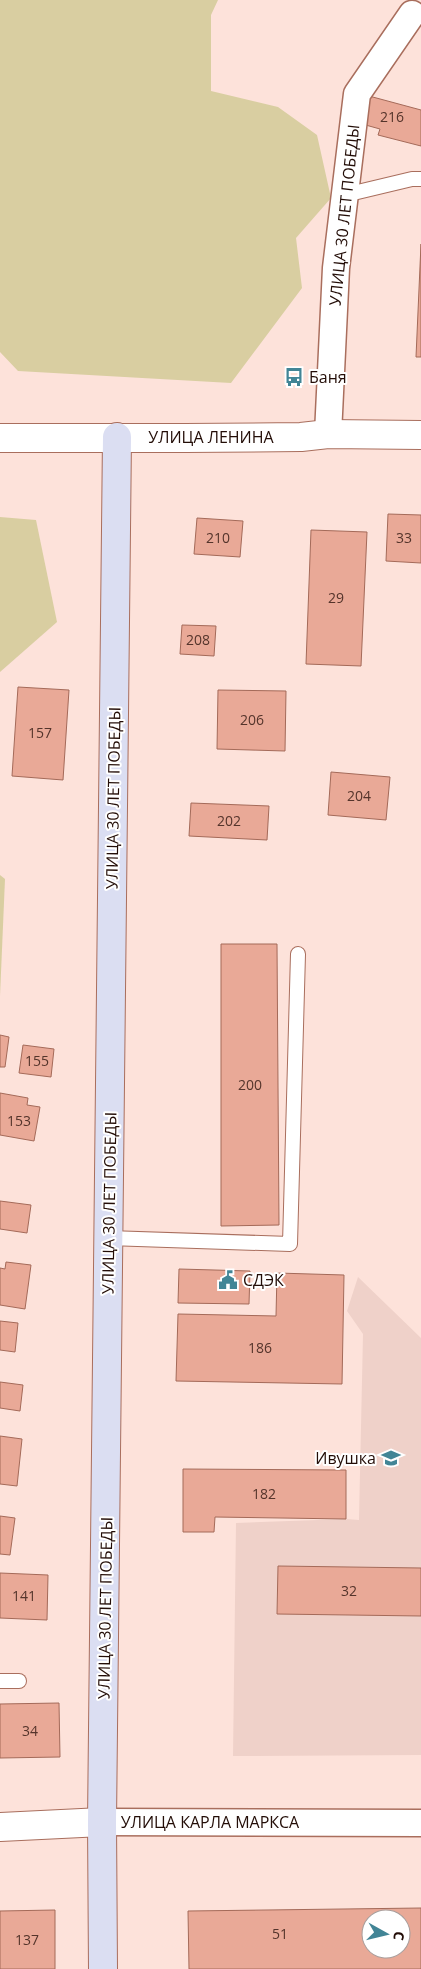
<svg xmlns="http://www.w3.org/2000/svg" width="421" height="1969" font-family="'Open Sans',sans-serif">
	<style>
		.built { fill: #efd1c9 }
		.green { fill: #d9cea1 }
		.building { fill: #e9a997; stroke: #a46a59; fill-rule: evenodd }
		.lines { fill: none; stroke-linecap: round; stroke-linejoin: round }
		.service-casing { stroke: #a96e5d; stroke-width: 16 }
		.minor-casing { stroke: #a96e5d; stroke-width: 29 }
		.tertiary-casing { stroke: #a96e5d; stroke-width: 30 }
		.secondary-casing { stroke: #a96e5d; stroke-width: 30 }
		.service { stroke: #fff; stroke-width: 14 }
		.minor { stroke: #fff; stroke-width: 26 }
		.tertiary { stroke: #fff; stroke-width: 28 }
		.secondary { stroke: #dbdef2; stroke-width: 28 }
		.labels { text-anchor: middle; stroke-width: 4; stroke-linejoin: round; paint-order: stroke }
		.number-label { font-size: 14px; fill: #54342b }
		.street-label { font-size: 16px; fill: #230d07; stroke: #fff }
		.poi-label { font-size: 16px; fill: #230d07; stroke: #fff; text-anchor: start }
	</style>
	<rect width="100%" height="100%" fill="#fde2da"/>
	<polygon class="built" points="358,1277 421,1338 421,1755 233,1756 236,1523 346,1519 359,1520 363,1334 347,1311"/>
	<g class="green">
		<polygon points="0,0 218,0 211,15 211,91 278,107 317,135 331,198 296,238 302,288 231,383 18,371 0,352"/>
		<polygon points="0,517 36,520 57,622 0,672"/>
		<polygon points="0,875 5,879 0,996"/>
	</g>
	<g class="building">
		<polygon points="369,96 421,110 421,146 378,135 380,129 362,124"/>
		<polygon points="421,244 421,357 416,357"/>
		<polygon points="388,514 421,515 421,563 386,561"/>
		<polygon points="197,518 243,521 240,557 194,554"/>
		<polygon points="311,530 367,532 361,666 306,664"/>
		<polygon points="182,625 216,626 214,656 180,654"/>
		<polygon points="18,687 69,690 63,780 12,776"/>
		<polygon points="218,690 286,691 285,751 217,749"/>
		<polygon points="331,772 390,777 386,820 328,815"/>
		<polygon points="191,803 269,806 267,840 189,836"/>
		<polygon points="221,944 277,944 279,1225 221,1226"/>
		<polygon points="0,1035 9,1037 5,1067 0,1067"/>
		<polygon points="23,1045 54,1049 51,1077 19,1073"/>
		<polygon points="0,1093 28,1098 27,1105 40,1107 34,1141 0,1135"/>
		<polygon points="0,1201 31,1205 27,1233 0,1229"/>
		<polygon points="6,1262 31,1265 25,1309 0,1305 0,1268 5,1269"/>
		<polygon points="179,1269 250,1271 249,1304 178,1303"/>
		<polygon points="277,1273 344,1275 342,1384 176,1381 178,1314 276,1316"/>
		<polygon points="0,1321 18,1323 15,1352 0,1350"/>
		<polygon points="0,1382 23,1385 20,1411 0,1408"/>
		<polygon points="0,1436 22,1439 17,1486 0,1484"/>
		<polygon points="183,1469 346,1470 346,1519 215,1517 214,1532 183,1532"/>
		<polygon points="0,1516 15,1518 10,1555 0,1554"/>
		<polygon points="278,1566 421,1568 421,1616 277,1614"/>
		<polygon points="0,1573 48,1575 47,1620 0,1618"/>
		<polygon points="59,1703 60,1757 0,1758 0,1704"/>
		<path d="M421,1908V1969H189L188,1911ZM371,1919H401V1949H371Z"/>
		<polygon points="55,1910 55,1969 0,1969 0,1911"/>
	</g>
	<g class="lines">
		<g class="service-casing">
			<g id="service">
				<polyline points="345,195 412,179 421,179"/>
				<polyline points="108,1238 290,1244 298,954"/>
				<polyline points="0,1681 19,1681"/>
			</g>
		</g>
		<g class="minor-casing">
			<g id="minor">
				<polyline points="328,434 336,268 357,94 412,14"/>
				<polyline points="102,1822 421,1823"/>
			</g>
		</g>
		<g class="tertiary-casing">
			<g id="tertiary">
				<polyline points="0,438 185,438 301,437 328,434 421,435"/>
				<polyline points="0,1827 102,1822"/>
			</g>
		</g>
		<g class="secondary-casing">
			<polyline id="secondary" points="103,1969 102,1822 117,437"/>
		</g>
		<use href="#service" class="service"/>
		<use href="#minor" class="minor"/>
		<use href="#tertiary" class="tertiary"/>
		<use href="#secondary" class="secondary"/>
	</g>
	<defs>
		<g id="bus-bare" transform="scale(1.5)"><path d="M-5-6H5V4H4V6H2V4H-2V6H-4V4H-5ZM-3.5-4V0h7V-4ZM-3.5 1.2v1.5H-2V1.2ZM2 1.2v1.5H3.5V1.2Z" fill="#428596" stroke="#fff" stroke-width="2.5" paint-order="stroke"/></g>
		<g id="civic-bare" transform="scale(1.5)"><path d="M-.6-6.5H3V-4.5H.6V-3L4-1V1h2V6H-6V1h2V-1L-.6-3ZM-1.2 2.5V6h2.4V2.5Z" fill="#428596" stroke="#fff" stroke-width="2.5" paint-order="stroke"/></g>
		<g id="school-bare" transform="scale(1.5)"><path d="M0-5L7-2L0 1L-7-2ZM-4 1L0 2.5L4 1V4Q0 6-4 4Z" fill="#428596" stroke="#fff" stroke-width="2.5" paint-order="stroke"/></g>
	</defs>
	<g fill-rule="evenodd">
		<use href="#bus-bare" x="294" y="377"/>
		<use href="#civic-bare" x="228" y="1280"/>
		<use href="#school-bare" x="391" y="1458"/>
	</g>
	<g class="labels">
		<g class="number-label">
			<text x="392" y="122">216</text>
			<text x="218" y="543">210</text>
			<text x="404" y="543">33</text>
			<text x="336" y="603">29</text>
			<text x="198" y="645">208</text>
			<text x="252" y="725">206</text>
			<text x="40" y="738">157</text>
			<text x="359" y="801">204</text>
			<text x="229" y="826">202</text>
			<text x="37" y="1066">155</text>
			<text x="250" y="1090">200</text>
			<text x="19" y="1126">153</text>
			<text x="260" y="1353">186</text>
			<text x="264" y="1499">182</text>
			<text x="349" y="1596">32</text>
			<text x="24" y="1601">141</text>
			<text x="30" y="1736">34</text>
			<text x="280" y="1939">51</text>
			<text x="27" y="1945">137</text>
		</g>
		<g class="street-label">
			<text transform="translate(344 215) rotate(-84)" y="6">УЛИЦА 30 ЛЕТ ПОБЕДЫ</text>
			<text x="211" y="443">УЛИЦА ЛЕНИНА</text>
			<text transform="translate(113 798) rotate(-89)" y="6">УЛИЦА 30 ЛЕТ ПОБЕДЫ</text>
			<text transform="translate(109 1203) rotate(-89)" y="6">УЛИЦА 30 ЛЕТ ПОБЕДЫ</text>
			<text transform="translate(105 1608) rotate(-89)" y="6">УЛИЦА 30 ЛЕТ ПОБЕДЫ</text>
			<text x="210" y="1828">УЛИЦА КАРЛА МАРКСА</text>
		</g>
		<g class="poi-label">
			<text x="309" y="383">Баня</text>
			<text x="243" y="1286">СДЭК</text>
			<text x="376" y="1464" text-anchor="end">Ивушка</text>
		</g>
	</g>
	<g transform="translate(386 1934) rotate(98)"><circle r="24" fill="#ffffff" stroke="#a79e9c"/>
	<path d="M0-4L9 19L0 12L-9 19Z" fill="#428596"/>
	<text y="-8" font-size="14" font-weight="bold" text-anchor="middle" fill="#230d07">С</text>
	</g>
</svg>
